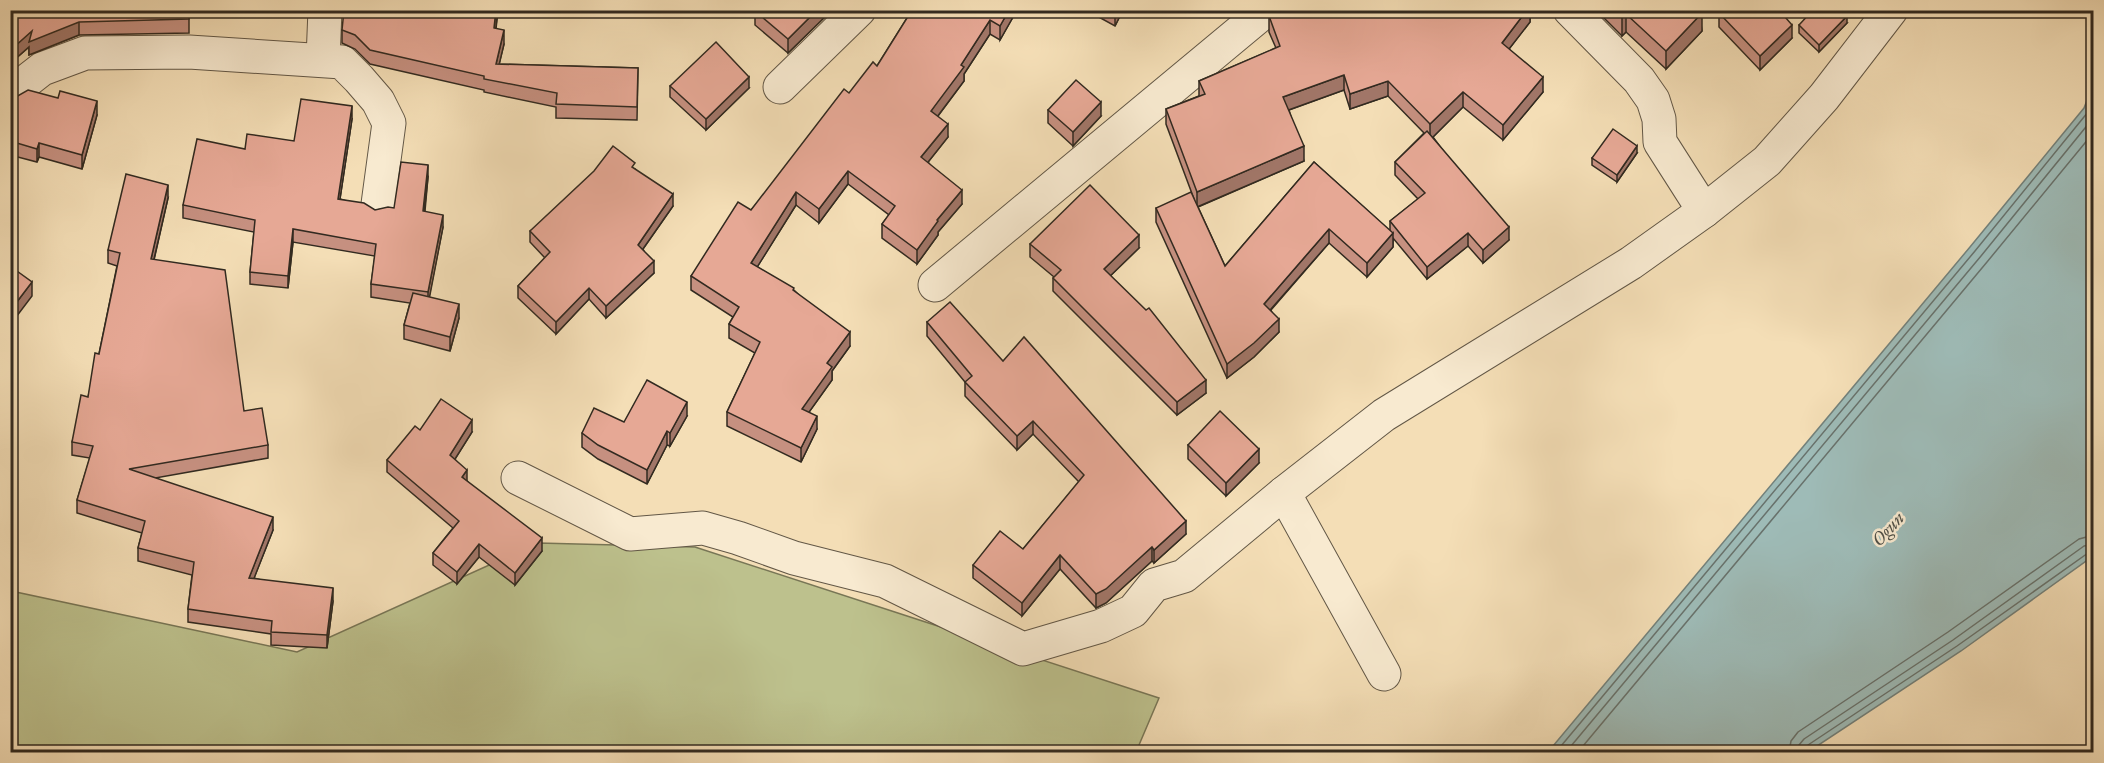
<svg xmlns="http://www.w3.org/2000/svg" width="2104" height="763" font-family="'IM FELL Great Primer',serif">
	<style>
		.green { fill: #bdc18d; stroke: #787656; stroke-width: 1.5 }
		.water { fill: #9ebbb7; stroke: #73817b; stroke-width: 1.5 }
		.lines { fill: none; stroke-linecap: round; stroke-linejoin: round }
		.shore { stroke: #68726c; stroke-width: 1.5 }
		.minor-casing { stroke: #625746; stroke-width: 35 }
		.minor { stroke: #f8ead0; stroke-width: 33 }
		.wall { fill: #c69080; stroke: #322a20; stroke-width: 1.5; fill-rule: evenodd }
		.shaded-wall { fill: #a17668; stroke: #322a20; stroke-width: 1.5 }
		.building { fill: #e6a895; stroke: #322a20; stroke-width: 1.5 }
		.labels { text-anchor: middle; stroke-width: 5; stroke-linejoin: round; paint-order: stroke }
		.water-label { font-size: 18px; font-style: italic; fill: #4d4e46; stroke: #f8ead0 }
	</style>
	<rect width="100%" height="100%" fill="#f4deb6"/>
	<filter id="stains"><feTurbulence type="fractalNoise" baseFrequency=".00333" numOctaves="4"/><feColorMatrix values="0 0 0 0 .2 0 0 0 0 .09 0 0 0 0 .02 0 0 0 .5 -.17"/></filter>
	<radialGradient id="worn" r=".72"><stop offset=".6" stop-color="#630" stop-opacity="0"/><stop offset="1" stop-color="#630" stop-opacity=".3"/></radialGradient>
	<polygon class="green" points="538,543 695,547 1159,698 1136,752 11,752 11,591 297,652"/>
	<polygon class="water" points="2093,85 2093,556 1961,651 1808,752 1548,752 1970,247 2084,108"/>
	<g class="lines">
		<g class="shore">
			<polyline points="1556,752 1975,251 2088,112 2094,101"/>
			<polyline points="1566,752 1981,256 2094,117"/>
			<polyline points="1578,752 1987,262 2094,132"/>
			<polyline points="1789,752 1791,741 1798,732 1948,632 2079,539 2094,535"/>
			<polyline points="1798,752 1799,745 1804,739 1953,640 2084,546 2094,544"/>
			<polyline points="1805,752 1808,745 1957,646 2088,553 2094,551"/>
		</g>
		<g class="minor-casing">
			<g id="minor">
				<polyline points="1570,10 1639,80 1653,100 1659,119 1660,142 1704,211"/>
				<polyline points="323,59 325,10"/>
				<polyline points="780,87 859,10"/>
				<polyline points="10,94 42,69 85,53 189,52 342,62 359,79 378,101 389,123 378,204"/>
				<polyline points="935,285 1266,10"/>
				<polyline points="518,478 630,534 703,528 738,538 794,558 885,581 1023,649 1101,626 1133,611 1154,585 1184,576 1284,493 1384,415 1631,263 1704,211 1767,161 1824,97 1891,10"/>
				<polyline points="1284,493 1384,674"/>
			</g>
		</g>
		<use href="#minor" class="minor"/>
	</g>
	<g class="wall">
		<polygon points="10,10 189,10 189,33 79,35 29,55 29,47 14,60"/>
		<polygon points="498,10 496,29 504,44 499,64 638,68 637,120 556,118 556,107 484,92 484,90 370,64 355,49 342,43 342,30"/>
		<polygon points="755,10 832,10 788,53 755,25"/>
		<polygon points="912,10 1017,10 1000,40 990,34 964,74 964,81 938,116 948,137 928,162 962,204 938,232 938,235 917,264 882,238 882,224 889,215 848,184 819,223 796,205 757,267 794,290 850,346 832,371 832,380 809,412 817,429 801,462 727,426 727,412 755,353 729,338 729,324 733,317 691,290 691,276 751,210 877,66"/>
		<polygon points="1086,10 1123,10 1115,26"/>
		<path d="M1530,10V22L1509,49L1543,92L1503,140L1463,107L1433,137L1509,240L1483,263L1468,246L1427,279L1393,238V247L1367,277L1329,243L1271,310L1279,332L1254,357L1227,378L1156,222V208L1194,199L1166,124V109L1199,96V81L1276,48L1269,32V16ZM1344,90L1350,109L1388,96L1424,133L1395,162V175L1418,199L1390,221V231L1314,162L1225,266L1198,207L1304,161L1289,110Z"/>
		<polygon points="1596,10 1699,10 1702,31 1666,69 1626,32 1622,36"/>
		<polygon points="1719,13 1792,38 1760,70 1719,27"/>
		<polygon points="1847,23 1819,52 1799,33 1799,25"/>
		<polygon points="670,86 749,88 706,130 670,97"/>
		<polygon points="10,110 97,115 82,169 39,157 37,162 10,155"/>
		<polygon points="1048,110 1101,116 1073,146 1048,123"/>
		<polygon points="352,119 340,199 375,210 394,208 428,177 425,211 443,227 429,297 459,318 450,351 404,339 404,325 410,303 371,297 371,284 375,256 293,242 288,288 250,284 250,272 254,232 183,218 183,205 245,149 294,141"/>
		<polygon points="1637,153 1617,182 1592,165 1592,158"/>
		<polygon points="635,169 673,206 643,249 654,273 606,318 589,299 556,334 518,298 518,286 545,258 530,242 530,231"/>
		<polygon points="168,198 154,260 244,411 268,445 268,458 155,478 273,530 254,578 333,601 327,648 271,645 271,634 188,622 188,609 192,575 138,561 138,548 142,533 77,513 77,500 90,458 72,455 72,442 88,397 99,354 117,266 108,263 108,250"/>
		<polygon points="1030,244 1139,248 1110,276 1206,393 1177,415 1053,291 1053,278 1054,277 1030,257"/>
		<polygon points="927,322 1003,361 1186,534 1154,563 1152,561 1106,603 1096,608 1060,569 1022,616 973,578 973,565 1023,549 1079,482 1033,434 1017,450 965,396 965,382 927,336"/>
		<polygon points="687,416 670,446 667,445 647,484 598,459 582,447 582,433 624,422"/>
		<polygon points="420,430 472,432 455,459 467,481 542,551 515,585 479,557 457,584 433,565 433,553 453,528 387,472 387,460"/>
		<polygon points="1188,445 1259,463 1226,496 1188,459"/>
	</g>
	<g class="shaded-wall">
		<polygon points="496,10 498,10 494,42 494,28"/>
		<polygon points="817,10 832,10 788,53 788,39"/>
		<polygon points="1009,10 1017,10 1000,40 1000,26"/>
		<polygon points="1116,10 1123,10 1115,26 1115,12"/>
		<polygon points="1527,10 1530,10 1530,22 1502,58 1502,43"/>
		<polygon points="1702,13 1702,31 1666,69 1666,51"/>
		<polygon points="1626,14 1626,32 1622,36 1622,18"/>
		<polygon points="1847,16 1847,23 1819,52 1819,45"/>
		<polygon points="990,20 990,34 964,74 964,81 931,125 931,111"/>
		<polygon points="79,22 79,35 29,55 29,47 14,60 10,61 10,48 32,31"/>
		<polygon points="1792,25 1792,38 1760,70 1760,56"/>
		<polygon points="504,30 504,44 496,78 496,64"/>
		<polygon points="1344,75 1344,90 1283,112 1283,97"/>
		<polygon points="749,77 749,88 706,130 706,119"/>
		<polygon points="1543,77 1543,92 1503,140 1503,125"/>
		<polygon points="1388,81 1388,96 1350,109 1350,94"/>
		<polygon points="1463,92 1463,107 1430,140 1430,124"/>
		<polygon points="97,101 97,115 82,169 82,155"/>
		<polygon points="1101,102 1101,116 1073,146 1073,132"/>
		<polygon points="352,106 352,119 338,212 338,199"/>
		<polygon points="948,124 948,137 921,171 921,157"/>
		<polygon points="39,143 39,157 37,162 37,149"/>
		<polygon points="1304,146 1304,161 1197,207 1197,192"/>
		<polygon points="1637,146 1637,153 1617,182 1617,175"/>
		<polygon points="428,165 428,177 423,224 423,211"/>
		<polygon points="848,171 848,184 819,223 819,209"/>
		<polygon points="168,185 168,198 151,272 151,259"/>
		<polygon points="962,190 962,204 938,232 938,235 917,264 917,250 937,220"/>
		<polygon points="796,192 796,205 751,277 751,263"/>
		<polygon points="673,194 673,206 638,256 638,245"/>
		<polygon points="443,215 443,227 428,305 428,292"/>
		<polygon points="1509,227 1509,240 1483,263 1483,250"/>
		<polygon points="293,229 293,242 288,288 288,276"/>
		<polygon points="1329,229 1329,243 1264,317 1264,304"/>
		<polygon points="1393,233 1393,247 1367,277 1367,263"/>
		<polygon points="1468,233 1468,246 1427,279 1427,267"/>
		<polygon points="1139,235 1139,248 1104,282 1104,269"/>
		<polygon points="654,261 654,273 606,318 606,306"/>
		<polygon points="32,282 32,296 10,325 10,311"/>
		<polygon points="589,288 589,299 556,334 556,322"/>
		<polygon points="459,304 459,318 450,351 450,337"/>
		<polygon points="1279,319 1279,332 1254,357 1227,378 1227,364"/>
		<polygon points="850,332 850,346 832,371 832,380 802,422 802,409 827,363"/>
		<polygon points="1206,380 1206,393 1177,415 1177,402"/>
		<polygon points="687,402 687,416 670,446 670,433"/>
		<polygon points="817,416 817,429 801,462 801,448"/>
		<polygon points="472,420 472,432 450,467 450,455"/>
		<polygon points="1033,421 1033,434 1017,450 1017,436"/>
		<polygon points="667,431 667,445 647,484 647,470"/>
		<polygon points="1259,449 1259,463 1226,496 1226,483"/>
		<polygon points="467,470 467,482 462,477"/>
		<polygon points="273,517 273,530 249,591 249,578"/>
		<polygon points="1186,521 1186,534 1154,563 1154,550"/>
		<polygon points="542,538 542,551 515,585 515,573"/>
		<polygon points="479,544 479,557 457,584 457,572"/>
		<polygon points="1152,547 1152,561 1106,603 1096,608 1096,594"/>
		<polygon points="1060,555 1060,569 1022,616 1022,603"/>
		<polygon points="333,588 333,601 327,648 327,635"/>
	</g>
	<g class="building">
		<polygon points="10,10 189,10 189,19 79,22 29,42 32,31 14,47 10,48"/>
		<polygon points="344,10 496,10 494,28 504,30 496,64 638,68 637,107 556,104 557,93 484,79 484,76 370,50 355,35 342,30"/>
		<polygon points="755,10 817,10 788,39 755,11"/>
		<polygon points="912,10 1009,10 1000,26 990,20 961,65 964,67 931,111 948,124 921,157 962,190 937,220 938,221 917,250 882,224 895,206 848,171 819,209 796,192 751,263 794,288 793,290 850,332 827,363 832,367 802,409 817,416 801,448 727,412 760,342 729,324 739,307 691,276 738,202 751,210 844,89 849,93 873,62 877,66"/>
		<polygon points="1275,10 1527,10 1502,43 1543,77 1503,125 1463,92 1430,124 1388,81 1350,94 1344,75 1283,97 1304,146 1197,192 1166,109 1205,94 1199,81 1280,46 1269,16"/>
		<polygon points="1615,10 1699,10 1702,13 1666,51 1626,14 1622,18"/>
		<polygon points="1722,10 1779,10 1792,25 1760,56 1719,13"/>
		<polygon points="1813,10 1841,10 1847,16 1819,45 1799,25"/>
		<polygon points="716,42 749,77 706,119 670,86"/>
		<polygon points="1076,80 1101,102 1073,132 1048,110"/>
		<polygon points="28,90 58,98 60,91 97,101 82,155 39,143 37,149 10,141 10,110 14,98"/>
		<polygon points="301,99 352,106 338,199 364,203 375,210 388,207 394,208 401,162 428,165 423,211 443,215 428,292 371,284 376,244 293,229 288,276 250,272 255,220 183,205 197,139 245,149 247,134 294,141"/>
		<polygon points="1613,129 1637,146 1617,175 1592,158"/>
		<polygon points="1427,131 1509,227 1483,250 1468,233 1427,267 1390,221 1425,193 1395,162"/>
		<polygon points="613,146 635,163 632,167 673,194 638,245 654,261 606,306 589,288 556,322 518,286 550,252 530,231 594,171"/>
		<polygon points="1314,162 1393,233 1367,263 1329,229 1264,304 1279,319 1254,343 1227,364 1156,208 1191,192 1225,266"/>
		<polygon points="126,174 168,185 151,259 225,270 244,411 262,408 268,445 129,469 273,517 249,578 333,588 327,635 271,632 272,621 188,609 194,562 138,548 145,521 77,500 93,446 72,442 81,395 88,397 95,353 99,354 120,253 108,250"/>
		<polygon points="1090,185 1139,235 1104,269 1146,310 1149,308 1206,380 1177,402 1053,278 1061,270 1030,244"/>
		<polygon points="10,266 32,282 10,311"/>
		<polygon points="413,293 459,304 450,337 404,325"/>
		<polygon points="950,302 1003,361 1024,337 1186,521 1154,550 1152,547 1106,589 1096,594 1060,555 1022,603 973,565 1000,531 1023,549 1084,475 1033,421 1017,436 965,382 972,376 927,322"/>
		<polygon points="647,380 687,402 670,433 667,431 647,470 598,445 582,433 594,408 624,422"/>
		<polygon points="441,399 472,420 450,455 467,470 462,477 542,538 515,573 479,544 457,572 433,553 459,521 387,460 415,426 420,430"/>
		<polygon points="1220,411 1259,449 1226,483 1188,445"/>
	</g>
	<g class="labels">
		<g class="water-label">
			<text transform="translate(1888 529) rotate(-47)" y="6">Ogun</text>
		</g>
	</g>
	<rect width="2104" height="763" fill="none" stroke="#f4deb6" stroke-width="36"/>
	<rect x="12" y="12" width="2080" height="739" fill="none" stroke="#322a20" stroke-width="3"/>
	<rect x="18" y="18" width="2068" height="727" fill="none" stroke="#322a20" stroke-width="1.5"/>
	<rect width="100%" height="100%" filter="url(#stains)"/>
	<rect width="100%" height="100%" fill="url(#worn)"/>
</svg>
